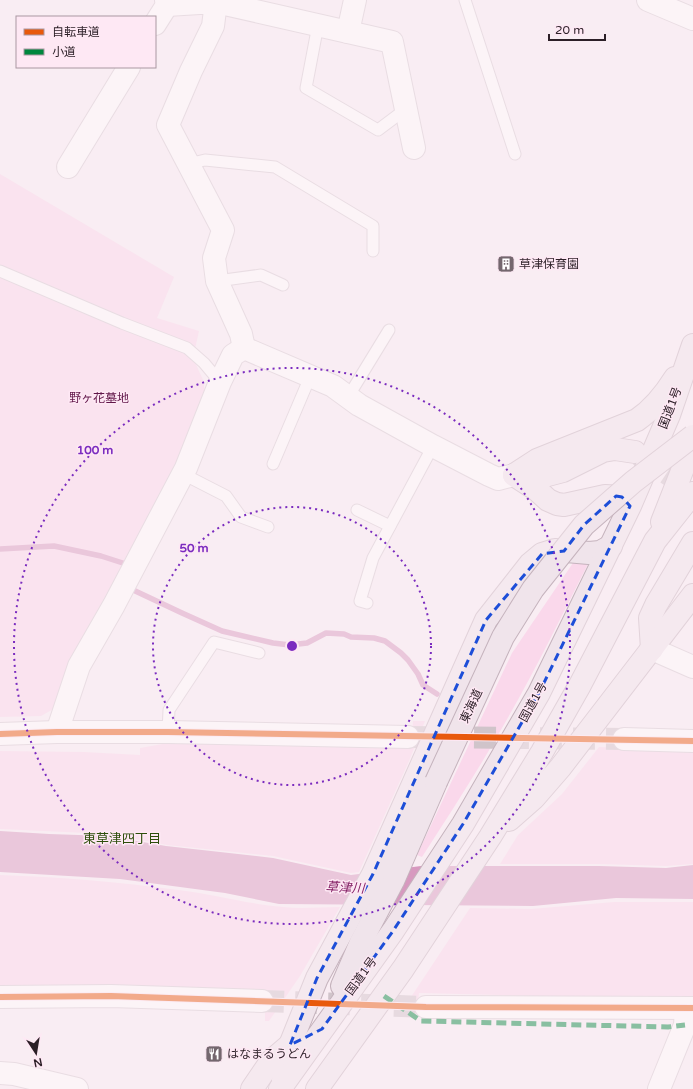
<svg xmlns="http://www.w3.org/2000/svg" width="693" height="1089" font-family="'Varela Round','Noto Sans JP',sans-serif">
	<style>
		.green { fill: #fad8eb }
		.water { fill: #d799bf }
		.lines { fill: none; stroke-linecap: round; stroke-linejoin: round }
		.stream { stroke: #d799bf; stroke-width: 5.5 }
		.street-tunnel { stroke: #d0c4ca; stroke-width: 22; stroke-dasharray: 22 11; stroke-linecap: butt }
		.highway-tunnel { stroke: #d0c4ca; stroke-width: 22; stroke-dasharray: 22 11; stroke-linecap: butt }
		.lane-casing { stroke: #d5cad0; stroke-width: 13 }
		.street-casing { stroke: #d5cad0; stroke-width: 24 }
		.secondary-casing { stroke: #d5cad0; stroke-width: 24 }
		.highway-casing { stroke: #c5b3bd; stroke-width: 24 }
		.lane { stroke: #fefcfd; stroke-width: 11 }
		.street { stroke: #fefcfd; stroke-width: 22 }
		.secondary { stroke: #fefcfd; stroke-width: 22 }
		.highway { stroke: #f0e4eb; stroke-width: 22 }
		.highway-bridge-casing { stroke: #c5b3bd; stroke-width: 24; stroke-linecap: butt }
		.highway-bridge { stroke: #f0e4eb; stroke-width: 22 }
		.quiet { stroke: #00873e; stroke-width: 5; stroke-dasharray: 10 5; stroke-linecap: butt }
		.cycleway-casing { stroke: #fee8f4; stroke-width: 8 }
		.cycleway { stroke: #e8590c; stroke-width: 6 }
		.marked { fill: none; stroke: #1d4ed8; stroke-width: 3; stroke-dasharray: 8 5; stroke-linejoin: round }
		.ring { fill: none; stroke: #7b2cbf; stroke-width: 2; stroke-dasharray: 2 4 }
		.labels { text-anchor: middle; stroke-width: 3; stroke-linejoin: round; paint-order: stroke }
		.poi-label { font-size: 12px; fill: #2c1f27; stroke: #fee8f4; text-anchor: start }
		.park-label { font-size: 12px; fill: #611649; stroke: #fee8f4 }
		.street-label { font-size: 12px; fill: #2c1f27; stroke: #fee8f4 }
		.neighbourhood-label { font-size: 13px; fill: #2d4e0b; stroke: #fee8f4 }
		.water-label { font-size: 13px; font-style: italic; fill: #862367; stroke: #fee8f4 }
		.centre { fill: #7b2cbf; stroke: #fee8f4; stroke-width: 2 }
		.ring-label { font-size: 12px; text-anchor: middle; font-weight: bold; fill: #7b2cbf; stroke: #fee8f4; stroke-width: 3; stroke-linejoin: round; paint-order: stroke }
	</style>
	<rect width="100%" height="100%" fill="#f9edf3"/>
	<g class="green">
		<polygon points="0,174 174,277 157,318 199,331 193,358 204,382 204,393 195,428 55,708 41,716 0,717"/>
		<path d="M577,557L588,564C560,619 533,675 502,728C477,772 449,815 422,857L417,855L512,653Z"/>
		<polygon points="413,721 425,721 409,761 359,872 351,873 273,856 167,845 109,834 0,829 0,751 84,752 140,755 140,748 185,740 412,743"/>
		<polygon points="599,747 693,751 693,864 666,866 599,864 500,864 518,835 562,794"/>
		<path d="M0,875C60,877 119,882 178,890C213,894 247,904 283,907C301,909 321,907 340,907L300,976L269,1021H265V1012H268L269,991L0,988Z"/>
		<polygon points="614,902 693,902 693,1000 419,993 417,1011 407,1003 470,908 531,909"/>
	</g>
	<polygon class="water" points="0,831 49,834 108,836 166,846 273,858 351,875 421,866 599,866 666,868 693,865 693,899 616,898 533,906 279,904 225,893 120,879 0,872"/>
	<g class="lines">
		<g class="stream">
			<polyline points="0,549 54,546 101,556 129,565"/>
			<polyline points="131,589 182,613 222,631 273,643 290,645 307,643 326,633 344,634 351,637 374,638 385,641 401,653 408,660 418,674 423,685 437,694"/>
		</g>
		<g class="street-tunnel">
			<polyline points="408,737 624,739"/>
			<polyline points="262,1001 426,1007"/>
		</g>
		<polyline class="highway-tunnel" points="639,455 693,491"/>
		<g class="lane-casing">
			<g id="lane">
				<polyline points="465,0 515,154"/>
				<polyline points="318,25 306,88 378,130 406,109"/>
				<polyline points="188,164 205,160 275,167 373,226 373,251"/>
				<polyline points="0,271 122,323 187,348 204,363 220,382"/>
				<polyline points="217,281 261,275 283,285"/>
				<polyline points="348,397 389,330"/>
				<polyline points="273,464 310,377"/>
				<polyline points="183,474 226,496 241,517 268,527"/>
				<polyline points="357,510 390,526"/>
				<polyline points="367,603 360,601 373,558 433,446"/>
				<polyline points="168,732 169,710 214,642 259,653"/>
			</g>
		</g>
		<g class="street-casing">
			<g id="street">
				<polyline points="648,0 693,19"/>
				<polyline points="216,2 392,42 414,148"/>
				<polyline points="167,5 216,2 213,26 191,71 168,125 223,230 214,258 217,281 241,334 244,348"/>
				<polyline points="155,24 167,5 166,0"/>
				<polyline points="348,32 355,0"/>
				<polyline points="68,167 129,67"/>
				<polyline points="244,348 233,355 220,382 186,468 114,605 79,666 57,732 168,732 408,737"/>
				<polyline points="244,348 333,386 359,405 433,446 489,475 498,479 514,475"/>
				<polyline points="652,649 693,667"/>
				<polyline points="624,739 693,741"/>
				<polyline points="0,997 111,996 262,1001"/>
				<polyline points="426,1007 693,1008"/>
				<polyline points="659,1089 685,1025 686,1008"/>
			</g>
		</g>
		<g class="secondary-casing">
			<g id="secondary">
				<polyline points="0,734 57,732"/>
				<polyline points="0,1073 14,1074 77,1089"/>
			</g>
		</g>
		<g class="highway-casing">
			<g id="highway">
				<path d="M514,475L537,460L637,420C653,409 665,394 675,378"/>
				<polyline points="514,475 537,490 548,500 557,504 564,505 605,496 622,497 626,502"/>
				<polyline points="515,475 544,476 563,471 603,451 615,449 635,452"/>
				<polyline points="662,522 693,443"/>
				<polyline points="652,649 650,618 656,605 693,543"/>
				<polyline points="509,820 534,798 560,768 693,595"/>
				<polyline points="342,986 361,942 393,881 436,782"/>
				<polyline points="283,1080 290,1045 317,978 373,874 486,620 530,564 542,554 555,550 589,553 600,552 611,546"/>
				<polyline points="252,1089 271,1061 292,1043"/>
				<polyline points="280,1089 393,931 463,824 539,693 630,506 669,415 693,345"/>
				<polyline points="317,1089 403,969 490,837 542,752 580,685 655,541 693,493"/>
			</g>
		</g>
		<use href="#lane" class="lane"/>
		<use href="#street" class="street"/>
		<use href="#secondary" class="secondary"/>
		<use href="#highway" class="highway"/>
		<g class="highway-bridge-casing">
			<polyline id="highway-bridge" points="436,782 503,637 533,589 584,525 633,482 693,436"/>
		</g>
		<use href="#highway-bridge" class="highway-bridge"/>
		<polyline class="quiet" points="384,996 421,1021 668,1027 685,1025"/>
		<g class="cycleway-casing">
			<g id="cycleway">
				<polyline points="0,734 57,732 168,732 693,741"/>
				<polyline points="0,997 111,996 426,1007 693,1008"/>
			</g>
		</g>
		<use href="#cycleway" class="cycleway"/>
	</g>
	<path d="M0 0H693V1089H0ZM616,496L622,497L630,506L539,693L463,824L393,931L322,1029L290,1045L317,978L373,874L486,620L542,554L564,551L584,525Z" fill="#f9edf3" fill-opacity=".55" fill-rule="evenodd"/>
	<path class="marked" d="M616,496L622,497L630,506L539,693L463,824L393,931L322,1029L290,1045L317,978L373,874L486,620L542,554L564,551L584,525Z"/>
	<g class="ring">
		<circle cx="292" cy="646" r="139"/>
		<circle cx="292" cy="646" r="278"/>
	</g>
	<defs>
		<g id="building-square" transform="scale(0.9)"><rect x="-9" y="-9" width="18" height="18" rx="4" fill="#74676e" stroke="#fee8f4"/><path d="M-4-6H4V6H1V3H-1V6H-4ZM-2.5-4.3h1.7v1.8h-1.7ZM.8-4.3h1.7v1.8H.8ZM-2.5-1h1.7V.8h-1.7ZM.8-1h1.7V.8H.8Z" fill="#fff"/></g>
		<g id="restaurant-square" transform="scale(0.9)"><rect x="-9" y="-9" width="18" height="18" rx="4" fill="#74676e" stroke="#fee8f4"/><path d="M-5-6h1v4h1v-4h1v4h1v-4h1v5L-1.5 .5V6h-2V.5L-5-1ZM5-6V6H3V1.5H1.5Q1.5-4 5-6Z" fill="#fff"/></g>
	</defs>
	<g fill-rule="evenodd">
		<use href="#building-square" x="506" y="264"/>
		<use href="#restaurant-square" x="214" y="1054"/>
	</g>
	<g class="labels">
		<g class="poi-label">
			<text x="519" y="268">草津保育園</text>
			<text x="227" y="1058">はなまるうどん</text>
		</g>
		<g class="park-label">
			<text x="99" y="402">野ヶ花墓地</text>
		</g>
		<g class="street-label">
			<text transform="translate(670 408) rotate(-69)" y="4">国道1号</text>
			<text transform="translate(533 702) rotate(-61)" y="4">国道1号</text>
			<text transform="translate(471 706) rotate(-65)" y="4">東海道</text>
			<text transform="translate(361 976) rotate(-54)" y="4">国道1号</text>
		</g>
		<g class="neighbourhood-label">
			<text x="122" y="843">東草津四丁目</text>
		</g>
		<g class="water-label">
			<text transform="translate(345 887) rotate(3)" y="5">草津川</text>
		</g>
	</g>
	<circle cx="292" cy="646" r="6" class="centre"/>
	<g class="ring-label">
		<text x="95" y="454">100 m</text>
		<text x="194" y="552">50 m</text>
	</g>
	<rect x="16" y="16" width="140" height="52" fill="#fee8f4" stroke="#aa98a2"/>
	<rect x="24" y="29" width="20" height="6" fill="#e8590c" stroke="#aa98a2"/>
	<text x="52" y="36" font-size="12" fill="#2c1f27">自転車道</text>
	<rect x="24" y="49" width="20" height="6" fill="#00873e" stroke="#aa98a2"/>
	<text x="52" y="56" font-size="12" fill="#2c1f27">小道</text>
	<g transform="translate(36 1053) rotate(168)" stroke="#fee8f4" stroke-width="3" paint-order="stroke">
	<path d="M0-3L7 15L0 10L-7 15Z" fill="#2c1f27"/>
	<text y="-6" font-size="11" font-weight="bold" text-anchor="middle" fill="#2c1f27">N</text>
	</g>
	<path d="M549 34v6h56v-6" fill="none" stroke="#2c1f27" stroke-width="2"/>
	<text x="555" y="34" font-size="12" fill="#2c1f27" stroke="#fee8f4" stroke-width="3" paint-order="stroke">20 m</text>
</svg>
